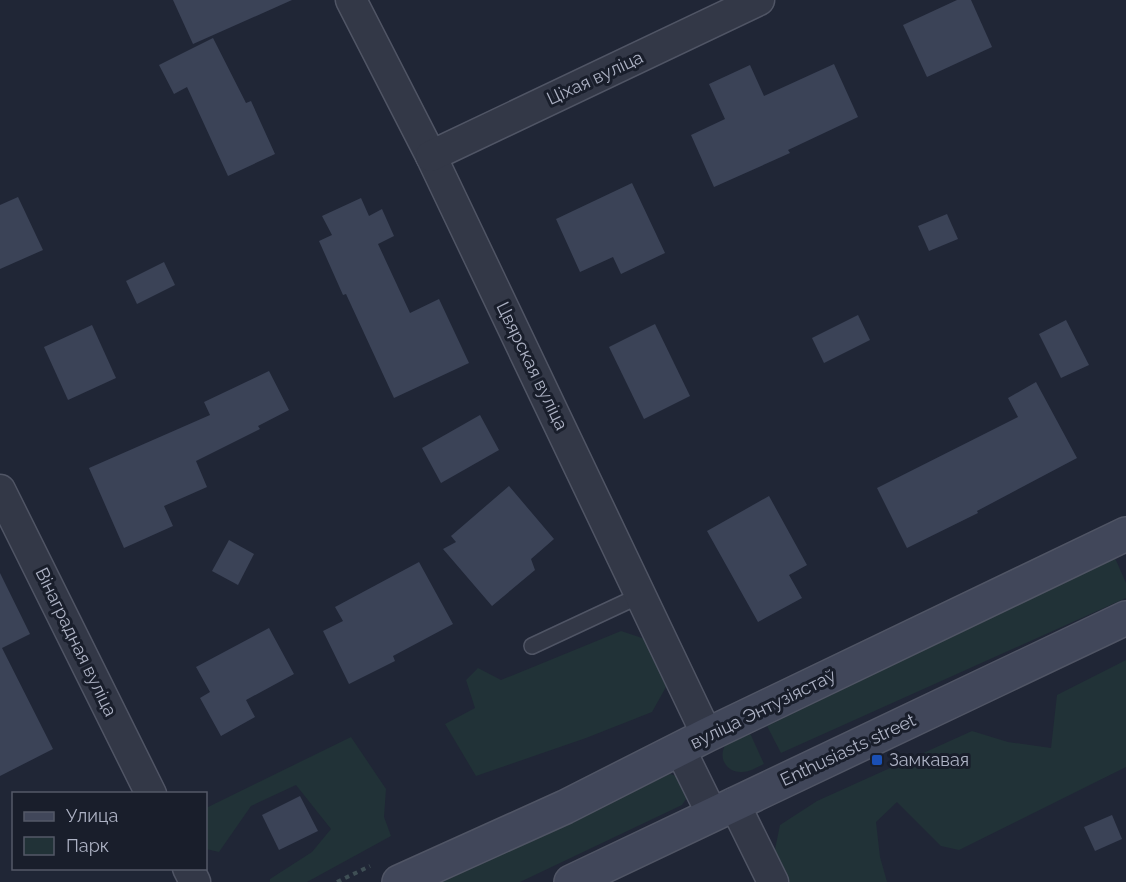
<svg xmlns="http://www.w3.org/2000/svg" width="1126" height="882" font-family="Raleway,sans-serif">
	<style>
		.green { fill: #213237 }
		.building { fill: #3b4357 }
		.lines { fill: none; stroke-linecap: round; stroke-linejoin: round }
		.lane-casing { stroke: #505565; stroke-width: 18 }
		.street-casing { stroke: #505565; stroke-width: 33 }
		.secondary-casing { stroke: #505565; stroke-width: 36 }
		.path { stroke: #3f4f55; stroke-width: 4; stroke-dasharray: 4.5 4.5; stroke-linecap: butt }
		.lane { stroke: #333847; stroke-width: 15 }
		.street { stroke: #333847; stroke-width: 30 }
		.secondary { stroke: #41475a; stroke-width: 33 }
		.transit-dot { fill: #1a4fb4; stroke: #191e2b; stroke-width: 2 }
		.labels { text-anchor: middle; stroke-width: 6; stroke-linejoin: round; paint-order: stroke }
		.street-label { font-size: 18px; fill: #adb2c4; stroke: #191e2b }
		.poi-label { font-size: 18px; fill: #adb2c4; stroke: #191e2b; text-anchor: start }
	</style>
	<rect width="100%" height="100%" fill="#202636"/>
	<g class="green">
		<polygon points="1115,558 1126,583 1126,598 781,753 767,726"/>
		<polygon points="621,631 651,641 666,687 652,712 586,738 476,776 445,724 475,708 466,680 478,668 501,680"/>
		<polygon points="1126,660 1126,767 959,850 941,846 897,802 876,822 880,857 887,882 789,882 773,859 780,825 817,801 972,731 1008,742 1051,748 1057,695"/>
		<path d="M749,731L764,764C757,767 750,772 742,772C725,773 716,754 728,742C732,737 743,734 749,731Z"/>
		<polygon points="351,737 386,789 384,817 391,836 307,882 270,882 270,879 312,852 331,829 296,785 251,806 219,852 206,849 206,808"/>
		<polygon points="670,774 679,777 688,796 682,805 520,882 442,882"/>
	</g>
	<g class="building">
		<polygon points="173,0 292,0 193,44"/>
		<polygon points="957,0 971,0 992,47 927,77 903,25"/>
		<polygon points="213,38 246,103 251,101 275,154 228,176 187,87 174,94 159,65"/>
		<polygon points="834,64 858,117 788,150 790,153 714,187 691,135 725,119 709,84 750,65 764,96"/>
		<polygon points="632,183 665,253 621,274 613,257 580,272 556,219"/>
		<polygon points="18,197 43,250 0,269 0,205"/>
		<polygon points="361,198 369,216 382,209 394,236 378,244 410,313 439,299 469,363 394,398 346,294 343,295 319,241 332,235 322,216"/>
		<polygon points="947,214 958,239 929,251 918,226"/>
		<polygon points="164,262 175,285 137,304 126,281"/>
		<polygon points="858,315 870,340 824,363 812,338"/>
		<polygon points="1066,320 1089,365 1061,378 1039,334"/>
		<polygon points="655,324 690,396 644,419 609,347"/>
		<polygon points="92,325 116,378 68,400 44,347"/>
		<polygon points="269,371 289,410 258,426 260,429 196,461 207,487 164,506 173,526 124,548 89,468 210,415 204,402"/>
		<polygon points="1036,382 1077,458 977,511 978,513 907,548 877,488 1018,417 1008,398"/>
		<polygon points="480,415 499,450 441,483 422,448"/>
		<polygon points="509,486 554,539 531,559 535,570 492,606 443,549 456,542 451,536"/>
		<polygon points="769,496 807,565 789,575 802,598 758,622 707,531"/>
		<polygon points="229,540 254,554 238,585 212,571"/>
		<polygon points="419,562 453,624 393,656 395,661 349,684 323,631 343,621 335,607"/>
		<polygon points="0,573 30,634 2,648 53,749 0,776"/>
		<polygon points="269,628 294,674 246,700 255,717 221,736 200,698 210,692 196,667"/>
		<polygon points="300,796 318,831 279,850 262,815"/>
		<polygon points="1112,815 1122,839 1095,851 1084,827"/>
	</g>
	<g class="lines">
		<g class="lane-casing">
			<polyline id="lane" points="532,646 641,595"/>
		</g>
		<g class="street-casing">
			<g id="street">
				<polyline points="351,0 431,156 707,735"/>
				<polyline points="431,156 759,0"/>
				<polyline points="0,490 151,794"/>
				<polyline points="680,749 712,814"/>
				<polyline points="734,803 773,882"/>
				<polyline points="188,868 195,882"/>
			</g>
		</g>
		<g class="secondary-casing">
			<g id="secondary">
				<polyline points="399,882 565,807 707,735 1126,534"/>
				<polyline points="571,882 1126,618"/>
			</g>
		</g>
		<polyline class="path" points="337,882 370,866"/>
		<use href="#lane" class="lane"/>
		<use href="#street" class="street"/>
		<use href="#secondary" class="secondary"/>
	</g>
	<rect class="transit-dot" x="871" y="754" width="12" height="12" rx="3"/>
	<g class="labels">
		<g class="street-label">
			<text transform="translate(595 78) rotate(-25)" y="6">Ціхая вуліца</text>
			<text transform="translate(532 366) rotate(64)" y="6">Цвярская вуліца</text>
			<text transform="translate(76 642) rotate(64)" y="6">Вінаградная вуліца</text>
			<text transform="translate(763 709) rotate(-26)" y="6">вуліца Энтузіястаў</text>
			<text transform="translate(848 750) rotate(-25)" y="6">Enthusiasts street</text>
		</g>
		<g class="poi-label">
			<text x="889" y="766">Замкавая</text>
		</g>
	</g>
	<rect x="12" y="792" width="195" height="78" fill="#191e2b" stroke="#545968" stroke-width="1.5"/>
	<rect x="24" y="812" width="30" height="9" fill="#41475a" stroke="#545968" stroke-width="1.5"/>
	<text x="66" y="822" font-size="18" fill="#adb2c4">Улица</text>
	<rect x="24" y="837" width="30" height="18" fill="#213237" stroke="#545968" stroke-width="1.5"/>
	<text x="66" y="852" font-size="18" fill="#adb2c4">Парк</text>
</svg>
